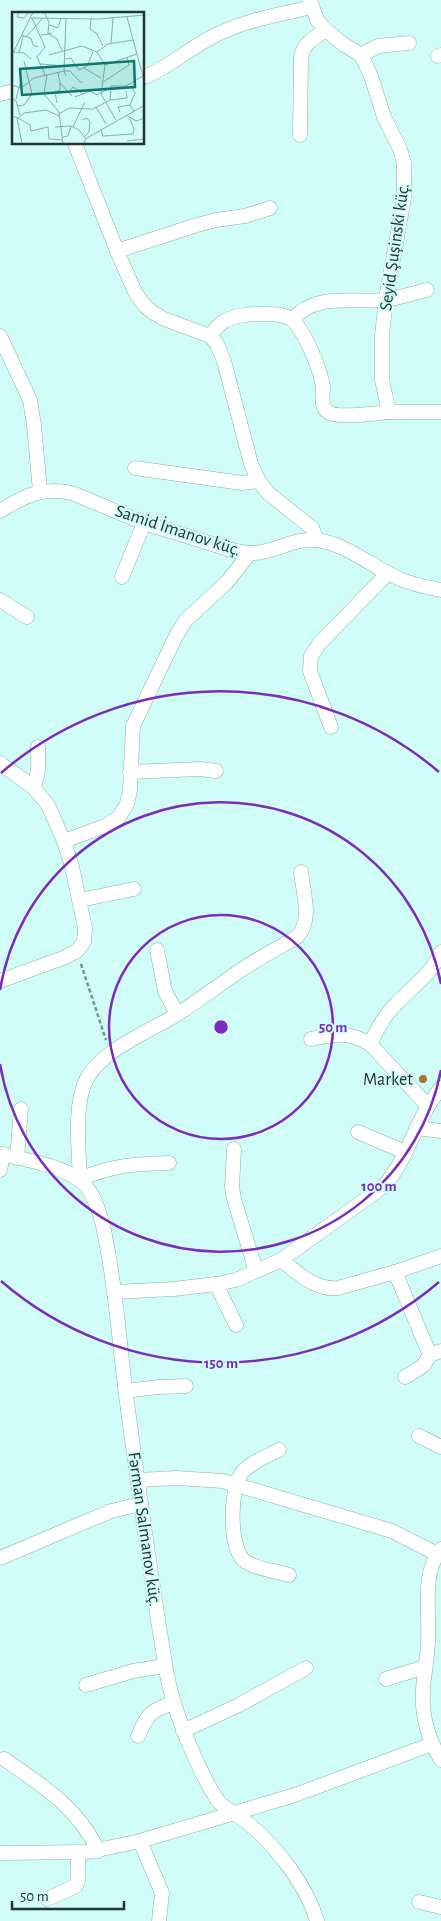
<svg xmlns="http://www.w3.org/2000/svg" width="441" height="1921" font-family="'Alegreya Sans',sans-serif">
	<style>
		.lines { fill: none; stroke-linecap: round; stroke-linejoin: round }
		.minor-casing { stroke: #85b1ab; stroke-width: 15 }
		.path { stroke: #769592; stroke-width: 2.5; stroke-dasharray: 4 2.5; stroke-linecap: butt }
		.minor { stroke: #fff; stroke-width: 14 }
		.ring { fill: none; stroke: #7b2cbf; stroke-width: 2.5 }
		.poi-dot { fill: #aa702f; stroke: #d0fdf7; stroke-width: 2 }
		.labels { text-anchor: middle; stroke-width: 4; stroke-linejoin: round; paint-order: stroke }
		.street-label { font-size: 18px; fill: #233533; stroke: #d0fdf7 }
		.poi-label { font-size: 18px; fill: #233533; stroke: #d0fdf7; text-anchor: end }
		.inset-road { fill: none; stroke: #8bada9; stroke-width: 1 }
		.view { fill: #0f766e; fill-opacity: 0.15; stroke: #0f766e; stroke-width: 2.5 }
		.inset-edge { fill: none; stroke: #233533; stroke-width: 2.5 }
		.centre { fill: #7b2cbf; stroke: #d0fdf7; stroke-width: 2.5 }
		.ring-label { font-size: 15px; text-anchor: middle; font-weight: bold; fill: #7b2cbf; stroke: #d0fdf7; stroke-width: 4; stroke-linejoin: round; paint-order: stroke }
	</style>
	<rect width="100%" height="100%" fill="#d0fdf7"/>
	<g class="lines">
		<g class="minor-casing">
			<g id="minor">
				<polyline points="310,0 317,20 326,30 343,44 361,55 371,76 384,117 400,149 404,163 404,198 386,299 382,335 382,380 389,412 441,412"/>
				<polyline points="361,55 378,46 409,43"/>
				<polyline points="438,56 441,55"/>
				<path d="M144,77C168,68 187,50 210,38C241,21 277,15 312,7"/>
				<polyline points="0,94 14,91"/>
				<path d="M300,135L301,56C305,42 315,37 326,30"/>
				<polyline points="75,144 117,251 135,292 144,305 152,312 164,319 210,336 217,344 224,361 251,464 259,481 268,493 312,528 317,540"/>
				<polyline points="117,251 197,225 216,220 245,216 270,208"/>
				<path d="M292,320C315,292 353,303 385,300C399,298 413,293 427,290"/>
				<polyline points="0,336 30,400 34,425 40,491"/>
				<path d="M210,336C213,332 218,325 223,322C232,316 249,314 260,314C271,314 285,313 293,321C305,332 321,371 323,387C323,395 320,407 328,412C337,419 376,413 389,412"/>
				<polyline points="135,468 242,483 259,481"/>
				<path d="M0,511C26,495 41,487 72,493L144,523L235,551C240,551 245,553 250,553C273,554 294,537 317,540C349,545 372,567 400,579C413,585 427,587 441,590"/>
				<polyline points="122,577 144,523"/>
				<polyline points="0,600 27,617"/>
				<polyline points="331,727 310,671 311,656 319,644 388,573"/>
				<polyline points="0,763 33,787 48,805 64,841 72,867 85,928 84,942 77,951 63,958 0,981"/>
				<polyline points="130,772 199,769 216,771"/>
				<path d="M33,787C40,774 38,761 38,747"/>
				<polyline points="64,841 105,826 119,817 127,804 130,790 133,726 176,636 186,620 227,582 250,553"/>
				<polyline points="80,900 134,889"/>
				<polyline points="157,950 165,991 177,1014"/>
				<path d="M311,1039C336,1035 346,1030 370,1044"/>
				<path d="M428,1106L370,1044C377,1030 384,1016 395,1005C412,987 431,975 441,952"/>
				<polyline points="417,1128 441,1131"/>
				<polyline points="358,1132 405,1152"/>
				<polyline points="234,1149 232,1187 234,1199 256,1271"/>
				<path d="M0,1154C24,1159 70,1167 86,1186C101,1206 105,1234 109,1258C117,1303 120,1349 126,1395C138,1484 150,1574 165,1663C170,1698 182,1729 196,1760C203,1775 210,1791 220,1803C229,1812 240,1816 249,1824C277,1847 307,1886 317,1921"/>
				<polyline points="17,1158 21,1109"/>
				<path d="M169,1163C134,1164 113,1165 80,1179C79,1149 73,1105 87,1078C104,1049 148,1032 176,1015C198,1001 219,985 241,970C259,958 278,948 297,937C313,920 303,893 301,872"/>
				<polyline points="0,1170 3,1154"/>
				<path d="M281,1260C299,1273 314,1290 338,1288L395,1272L430,1355L441,1351"/>
				<polyline points="395,1272 441,1256"/>
				<polyline points="216,1284 236,1325"/>
				<path d="M115,1292L174,1289L216,1284L236,1280L281,1260L384,1186C409,1158 416,1117 441,1088"/>
				<polyline points="405,1377 423,1366 430,1355"/>
				<polyline points="126,1391 158,1387 186,1386"/>
				<polyline points="419,1436 441,1447"/>
				<path d="M279,1450C267,1456 249,1463 241,1474C230,1490 228,1550 246,1562C257,1569 276,1571 289,1575"/>
				<polyline points="138,1480 176,1478 223,1481 392,1531 437,1554"/>
				<path d="M441,1549C421,1573 430,1613 428,1642C427,1667 420,1689 424,1714C426,1731 432,1745 441,1760"/>
				<polyline points="0,1558 111,1511 141,1504"/>
				<polyline points="386,1679 425,1667"/>
				<polyline points="86,1685 133,1671 165,1666"/>
				<polyline points="183,1731 239,1705 306,1668"/>
				<path d="M138,1736C149,1712 149,1712 173,1703"/>
				<path d="M4,1759C40,1784 80,1809 98,1851"/>
				<polyline points="140,1841 162,1893 159,1921"/>
				<polyline points="0,1853 88,1852 140,1841 295,1795 432,1744"/>
				<polyline points="47,1899 76,1886 78,1880 78,1852"/>
				<polyline points="419,1902 441,1907"/>
			</g>
		</g>
		<polyline class="path" points="81,964 106,1040"/>
		<use href="#minor" class="minor"/>
	</g>
	<g class="ring">
		<circle cx="221" cy="1027" r="112"/>
		<path d="M441 1070A224 224 0 0 1 0 1064M0 990A224 224 0 0 1 441 984"/>
		<path d="M439 1282A336 336 0 0 1 1 1281M1 773A336 336 0 0 1 439 772"/>
	</g>
	<circle class="poi-dot" cx="423" cy="1079" r="5"/>
	<g class="labels">
		<g class="street-label">
			<text transform="translate(394 247) rotate(-82)" y="6">Seyid Şuşinski küç.</text>
			<text transform="translate(178 530) rotate(18)" y="6">Samid İmanov küç.</text>
			<text transform="translate(145 1529) rotate(82)" y="6">Fərman Salmanov küç.</text>
		</g>
		<g class="poi-label">
			<text x="413" y="1085">Market</text>
		</g>
	</g>
	<g transform="translate(12 12)">
		<rect width="132" height="132" fill="#d0fdf7"/>
		<path class="inset-road" d="M7,0L5,5L12,6L17,0M32,0L37,10L36,22L40,21M115,5L133,72M18,6L86,7L133,3M20,6L33,35L25,45L33,63M79,7L78,17L85,22L91,34M37,13L46,16L49,6M9,23L19,26L21,33L26,35M29,23L37,22L45,27L50,39M14,25L31,6M99,31L101,6M1,40L12,41L19,47M85,40L93,53L89,82L104,108M7,41L11,24M0,43L21,0M37,43L70,34L85,40L96,32L121,28M54,47L59,46L67,58L75,54L81,40M12,49L20,82M28,52L53,54M93,53L125,42M72,56L89,66M46,61L48,71L60,84M54,64L52,59H58L68,70H71M91,70L117,53L115,45M0,73L9,76L22,66L52,59L54,6M120,75L123,81L118,93L122,99M58,79L61,75L71,82M32,81L35,63M63,85L78,79L85,83L94,78M0,86L4,89L8,103M4,87L8,72M98,88L115,86L114,79M45,91L43,80L48,78V71M5,94L12,93L20,82H32L47,100L51,132M84,95L94,112M108,100L106,95L118,93M47,102L57,96L81,97L98,88L99,74H114L131,64M114,103L124,109L133,106M0,104L6,106L12,101L34,98L47,104M5,106L10,132M6,106L18,113L19,119L36,115L37,127L51,128M70,108L75,106L78,110L77,120L72,125M43,115L59,114L67,118L74,127M61,115L73,90M89,118L91,124L121,122L122,116L117,106M51,125L56,124L59,114M115,129L133,127M71,132L75,126L133,93"/>
		<path class="view" d="M122,49L123,75L10,83L8,57Z"/>
		<rect width="132" height="132" class="inset-edge"/>
	</g>
	<circle cx="221" cy="1027" r="8" class="centre"/>
	<g class="ring-label">
		<text x="333" y="1032">50 m</text>
		<text x="379" y="1191">100 m</text>
		<text x="221" y="1368">150 m</text>
	</g>
	<path d="M12 1901v8h112v-8" fill="none" stroke="#233533" stroke-width="2.5"/>
	<text x="20" y="1901" font-size="15" fill="#233533" stroke="#d0fdf7" stroke-width="4" paint-order="stroke">50 m</text>
</svg>
